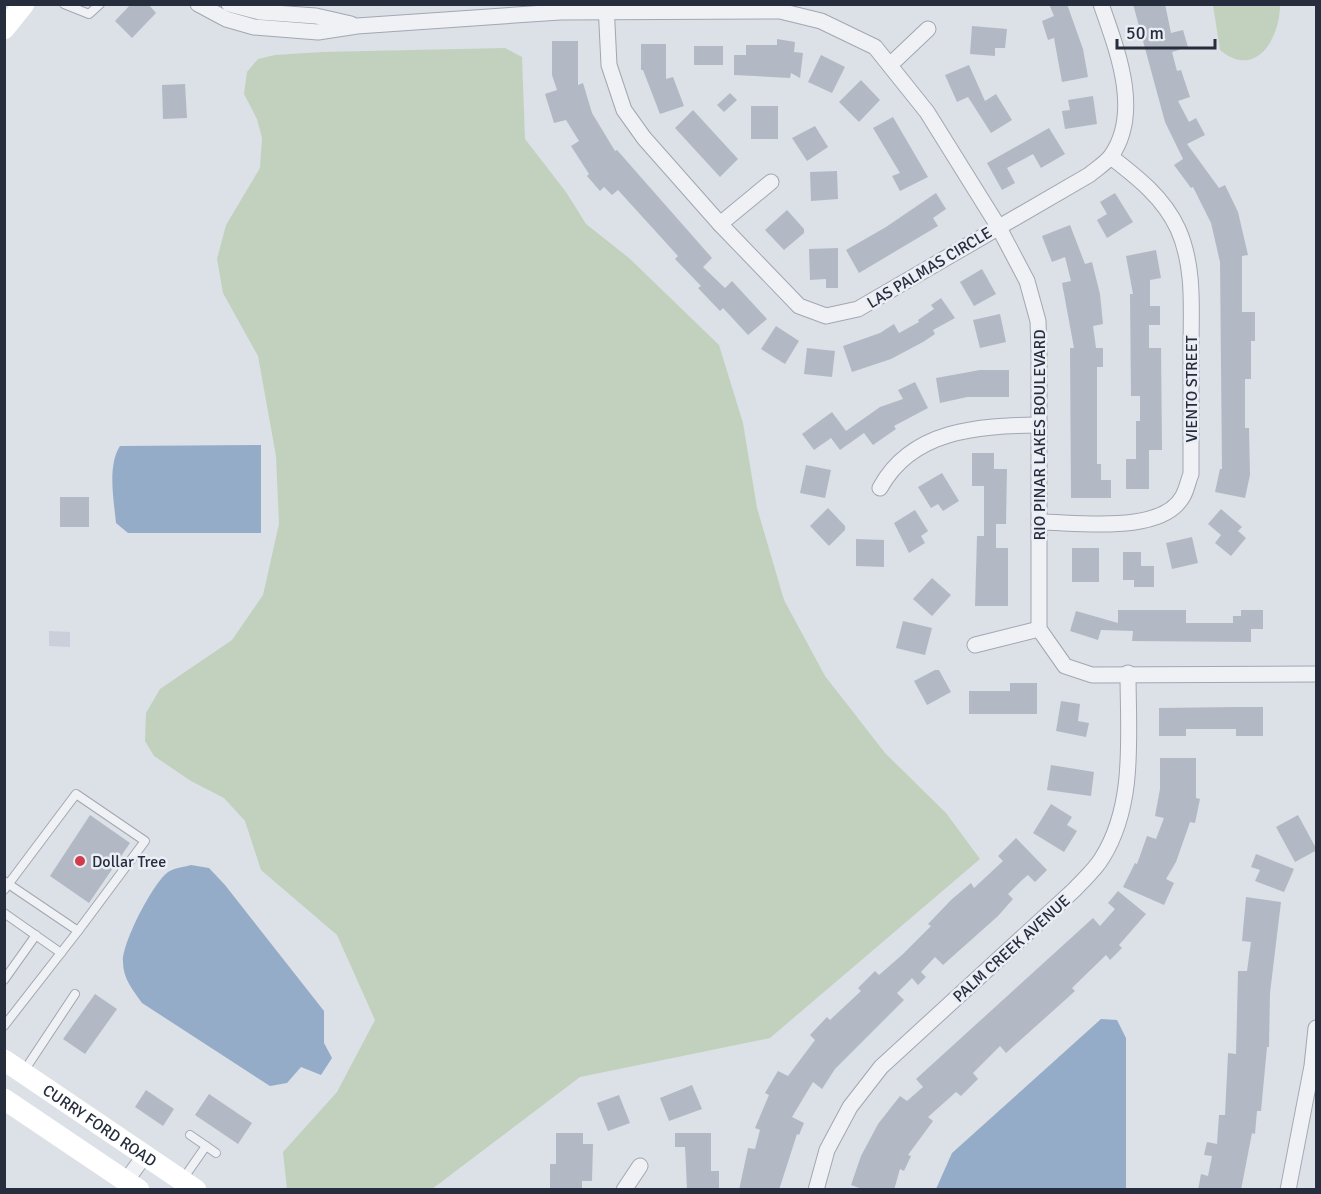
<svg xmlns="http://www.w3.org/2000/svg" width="1321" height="1194" font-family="Signika,sans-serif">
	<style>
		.built { fill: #cacfd9 }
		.green { fill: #c1d1bd }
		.water { fill: #95acc8 }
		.building { fill: #b3b9c4 }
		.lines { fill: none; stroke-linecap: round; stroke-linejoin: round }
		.lane-casing { stroke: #a2a7b1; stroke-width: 10 }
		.street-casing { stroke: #a2a7b1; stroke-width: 17 }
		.lane { stroke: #eff1f5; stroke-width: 8 }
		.street { stroke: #eff1f5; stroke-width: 15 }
		.secondary { stroke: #fff; stroke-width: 21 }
		.poi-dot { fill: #d13c4b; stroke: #ebeff5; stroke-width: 2 }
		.labels { text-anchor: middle; stroke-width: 5; stroke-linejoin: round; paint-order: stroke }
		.street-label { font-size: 16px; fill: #262d3d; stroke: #ebeff5 }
		.poi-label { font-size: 16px; fill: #262d3d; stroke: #ebeff5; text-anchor: start }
	</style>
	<rect width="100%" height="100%" fill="#dce0e7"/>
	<polygon class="built" points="49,631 70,632 70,647 49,646"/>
	<g class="green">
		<path d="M1213,5H1280C1280,38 1256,80 1220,50Z"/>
		<polygon points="505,48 522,57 525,139 566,192 586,224 629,258 719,345 743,423 757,508 784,600 825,676 885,753 946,813 980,859 770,1038 580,1077 432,1189 287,1189 283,1152 337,1092 375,1020 337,935 261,870 245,821 224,798 191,781 154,756 145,741 146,713 160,689 232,640 263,595 279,524 276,456 258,356 223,293 217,259 226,225 260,168 262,138 257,119 244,94 247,72 258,59 275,55 322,52"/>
	</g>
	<g class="water">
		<path d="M261,445V533H128L116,523C114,501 107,466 120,446Z"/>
		<path d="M191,865L209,868L225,885L324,1011V1043L332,1058L321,1075L301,1067L287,1083L270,1086L142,1003C133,990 123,979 123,962C122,943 153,883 168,872C174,868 184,867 191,865Z"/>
		<polygon points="1101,1019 1117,1020 1126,1038 1126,1189 936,1189 952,1153"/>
	</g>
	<g class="building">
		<polygon points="131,4 148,4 156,13 132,38 115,21"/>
		<polygon points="1049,4 1067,4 1083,49 1088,77 1062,82 1054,38 1048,40 1042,21 1054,16"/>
		<polygon points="1133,4 1165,4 1171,33 1183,30 1188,47 1172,52 1177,71 1181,70 1190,97 1178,101 1189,122 1196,118 1205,135 1187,144 1219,188 1225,185 1238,212 1248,255 1242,256 1242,312 1255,312 1255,341 1251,341 1251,379 1245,379 1245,428 1249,428 1250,475 1245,498 1215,492 1220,469 1222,469 1220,262 1211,223 1193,187 1191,188 1174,165 1183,159 1165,122"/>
		<polygon points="972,26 1007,29 1005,48 995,48 995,56 970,54"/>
		<polygon points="777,39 795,42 794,52 803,53 800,78 791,73 790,78 734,75 734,55 746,55 746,45 777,45"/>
		<polygon points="552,41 578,41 578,85 583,83 592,113 615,151 617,150 712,258 703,267 725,288 732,281 767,319 748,335 723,308 720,311 698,288 701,286 675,259 678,256 618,190 612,195 604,187 600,191 587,176 589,174 571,146 579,141 566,120 554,123 545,94 557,90 552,75"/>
		<polygon points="641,44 666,44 666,79 673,77 684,106 660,114 643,70 641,70"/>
		<rect x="694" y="46" width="29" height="19"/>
		<polygon points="821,55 845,67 832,93 808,82"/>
		<polygon points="969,65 985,101 996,94 1012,120 991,133 968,97 957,102 945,75"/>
		<polygon points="861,80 880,100 859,122 839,102"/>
		<polygon points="185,84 187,118 163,119 162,85"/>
		<polygon points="730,93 737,100 724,112 717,105"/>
		<polygon points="1093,96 1097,124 1065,129 1062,111 1070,110 1068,100"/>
		<rect x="751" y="106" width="27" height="33"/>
		<polygon points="693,110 738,159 720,177 675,128"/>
		<polygon points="893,117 928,177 900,191 892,176 900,173 873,128"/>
		<polygon points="815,126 828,147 807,161 792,138"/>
		<polygon points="1049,128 1065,154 1041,168 1033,154 1007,168 1015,183 1002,190 987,163"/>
		<polygon points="837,171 838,199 811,201 810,172"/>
		<polygon points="936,193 946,209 933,218 938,226 859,273 846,250 886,227"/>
		<polygon points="1115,193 1133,222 1107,238 1097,220 1107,214 1100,202"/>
		<polygon points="787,210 804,229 804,233 784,250 765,230"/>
		<polygon points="1070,225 1085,264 1092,262 1100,294 1103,324 1093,326 1096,348 1103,348 1103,367 1097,367 1097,464 1101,464 1101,480 1111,480 1111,498 1071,498 1070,348 1074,348 1062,283 1071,281 1065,257 1052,262 1042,236"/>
		<polygon points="838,248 838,288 826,288 826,279 810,280 809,249"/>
		<polygon points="1156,250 1161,278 1150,280 1150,306 1160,306 1160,325 1149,325 1149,348 1161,348 1162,450 1149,450 1149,489 1126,489 1126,459 1136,459 1136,421 1140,421 1140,396 1131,396 1130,294 1133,294 1126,256"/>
		<polygon points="982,269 996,294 974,306 960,282"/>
		<polygon points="941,298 955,318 933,330 935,334 923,342 891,359 852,372 843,346 880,333 894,324 899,333 919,322 918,320 934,309 931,305"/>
		<polygon points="1000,314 1006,342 980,348 973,320"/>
		<polygon points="776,326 799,341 785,364 761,349"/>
		<polygon points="807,348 835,351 832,377 804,374"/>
		<polygon points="980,370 1009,370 1009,397 967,397 940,403 936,378"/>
		<polygon points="915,382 928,408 894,426 896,429 873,445 864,433 840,450 831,438 814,450 802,434 832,412 846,431 880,407 903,399 898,390"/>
		<polygon points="972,453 994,453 994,469 1007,469 1006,524 996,524 996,548 1008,548 1008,606 975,606 977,536 984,536 984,486 972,486"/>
		<polygon points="806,465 831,470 825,498 800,493"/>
		<polygon points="942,473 959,501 943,511 938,504 931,508 918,487"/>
		<rect x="60" y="497" width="29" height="30"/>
		<polygon points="828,508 845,526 845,530 829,546 810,526"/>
		<polygon points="1221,509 1242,527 1238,531 1246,538 1231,556 1215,543 1221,535 1208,524"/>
		<polygon points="915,510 928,531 921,536 925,543 909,553 894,523"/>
		<polygon points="1192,537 1198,563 1172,569 1166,543"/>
		<polygon points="856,539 884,540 884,567 856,566"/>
		<rect x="1072" y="548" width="27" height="34"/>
		<polygon points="1123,552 1141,552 1141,566 1154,566 1154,587 1134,587 1134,580 1123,580"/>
		<polygon points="932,578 951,595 932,616 913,599"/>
		<polygon points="1118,610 1186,610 1186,623 1233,623 1233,616 1241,616 1241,610 1263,610 1263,629 1251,629 1251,642 1132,641 1133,631 1101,630 1098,640 1070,631 1076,611 1118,623"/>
		<polygon points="903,621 932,628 925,655 896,648"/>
		<polygon points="935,670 939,670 951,692 927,705 914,681"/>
		<polygon points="1010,683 1037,683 1037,714 969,714 969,691 1010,691"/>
		<polygon points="1061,701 1080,704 1078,721 1089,723 1086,737 1056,731"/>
		<polygon points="1236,707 1263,707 1263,736 1236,736 1236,729 1186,729 1186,736 1159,736 1159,708"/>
		<polygon points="1160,758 1196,758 1196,798 1200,799 1195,823 1190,822 1176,862 1166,879 1174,883 1164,905 1123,887 1135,863 1137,864 1147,836 1156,839 1164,818 1155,816 1160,789"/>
		<polygon points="1051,765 1094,772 1091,796 1047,790"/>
		<polygon points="1051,804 1072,817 1067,825 1077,831 1064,852 1033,833"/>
		<polygon points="90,815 130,843 89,903 50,876"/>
		<polygon points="1298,815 1317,850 1295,862 1276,827"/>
		<polygon points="1016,838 1047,870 1035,882 1028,875 1022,880 1008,894 1013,899 998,916 943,965 935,957 921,972 926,977 918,985 912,978 897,993 904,1000 835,1069 822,1089 813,1082 792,1117 804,1123 799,1135 797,1134 779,1190 739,1190 748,1148 755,1149 760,1130 755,1128 769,1095 765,1093 778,1071 788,1076 815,1040 810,1035 827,1017 830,1020 861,991 858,988 875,971 879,975 903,954 931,926 928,924 951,900 971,883 974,888 1003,861 998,856"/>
		<polygon points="1256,854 1294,869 1284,892 1255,881 1260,870 1251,867"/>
		<polygon points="1118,891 1146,914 1119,945 1122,948 1110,960 1106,955 1072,988 1075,991 1064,1001 1006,1053 1000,1046 973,1073 978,1079 961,1096 956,1092 928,1117 933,1121 908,1155 911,1156 904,1171 900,1169 894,1190 865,1190 851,1185 861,1156 878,1124 900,1096 907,1101 923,1087 916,1079 1093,918 1100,926 1115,909 1108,903"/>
		<polygon points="1246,897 1281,902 1270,993 1269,1047 1267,1047 1261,1111 1257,1111 1255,1134 1252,1133 1241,1190 1198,1190 1201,1174 1208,1176 1212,1156 1204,1155 1207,1142 1217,1144 1219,1115 1225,1115 1228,1053 1236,1054 1238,971 1247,971 1251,942 1242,941"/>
		<polygon points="95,994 117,1009 85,1054 63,1039"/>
		<polygon points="692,1085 702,1109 669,1121 660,1098"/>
		<polygon points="146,1090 174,1109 163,1126 135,1107"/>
		<polygon points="209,1094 252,1123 238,1144 195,1115"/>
		<polygon points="619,1095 630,1123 608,1131 597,1103"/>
		<polygon points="556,1133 583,1133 583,1144 593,1144 592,1181 582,1181 582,1189 550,1189 550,1164 556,1164"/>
		<polygon points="675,1133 711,1133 711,1171 719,1171 719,1190 687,1190 685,1147 675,1147"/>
	</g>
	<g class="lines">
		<g class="lane-casing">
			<g id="lane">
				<polyline points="64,4 89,14 100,4"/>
				<polyline points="4,881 78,931 4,1026"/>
				<polyline points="4,890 76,794 145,841 78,931"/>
				<polyline points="4,913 61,953"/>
				<polyline points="4,980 36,935"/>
				<polyline points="24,1071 75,994"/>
				<polyline points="206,1146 216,1153"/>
				<polyline points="183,1179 206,1146 190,1135"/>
			</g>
		</g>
		<g class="street-casing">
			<g id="street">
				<polyline points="198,4 226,19 254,27 318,32 357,26 560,12 780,11 821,21 875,47 927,112 998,226 1027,281 1038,321 1039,352 1039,629 1065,666 1092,675 1316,674"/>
				<polyline points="229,4 260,12 316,16 351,24"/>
				<path d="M606,4L609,65L624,110L644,138L720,224L799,306L826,316L858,309L1089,175C1096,169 1106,163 1111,156C1142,112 1117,50 1101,4"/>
				<polyline points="890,65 928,29"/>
				<polyline points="720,224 771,182"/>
				<path d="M880,488C912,429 979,426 1039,425"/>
				<path d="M1039,522C1078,522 1162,535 1183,496C1187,489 1188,481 1191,474C1191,433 1191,392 1191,350C1191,310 1195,267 1178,229C1164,198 1137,177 1111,157"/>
				<polyline points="975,645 1039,629"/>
				<polyline points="126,1181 145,1155"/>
				<polyline points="624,1190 640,1166"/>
				<path d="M816,1190L827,1150L850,1107L881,1067L1074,890C1083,880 1095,870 1102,858C1136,804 1128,735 1128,673"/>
				<polyline points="1288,1190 1312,1066 1316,1028"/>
			</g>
		</g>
		<use href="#lane" class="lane"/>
		<use href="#street" class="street"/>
		<g class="secondary">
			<polyline points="4,29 24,4"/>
			<path id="s1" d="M4,1060L196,1190"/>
			<polyline points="4,1099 139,1190"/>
		</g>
	</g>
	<circle class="poi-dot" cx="80" cy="861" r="6"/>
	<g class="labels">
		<g class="street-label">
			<text transform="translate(929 267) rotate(-31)" y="6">LAS PALMAS CIRCLE</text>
			<text transform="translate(1191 389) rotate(-90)" y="6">VIENTO STREET</text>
			<text transform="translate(1039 435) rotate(-90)" y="6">RIO PINAR LAKES BOULEVARD</text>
			<text transform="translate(1011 948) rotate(-42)" y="6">PALM CREEK AVENUE</text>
			<text dy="6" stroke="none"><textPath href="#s1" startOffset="116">CURRY FORD ROAD</textPath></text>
		</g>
		<g class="poi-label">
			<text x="92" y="867">Dollar Tree</text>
		</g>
	</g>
	<rect width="1321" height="1194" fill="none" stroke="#262d3d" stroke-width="12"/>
	<path d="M1117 39v9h98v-9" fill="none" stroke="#262d3d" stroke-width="3"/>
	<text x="1126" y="39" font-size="18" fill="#262d3d" stroke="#ebeff5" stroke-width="4.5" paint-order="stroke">50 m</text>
</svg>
